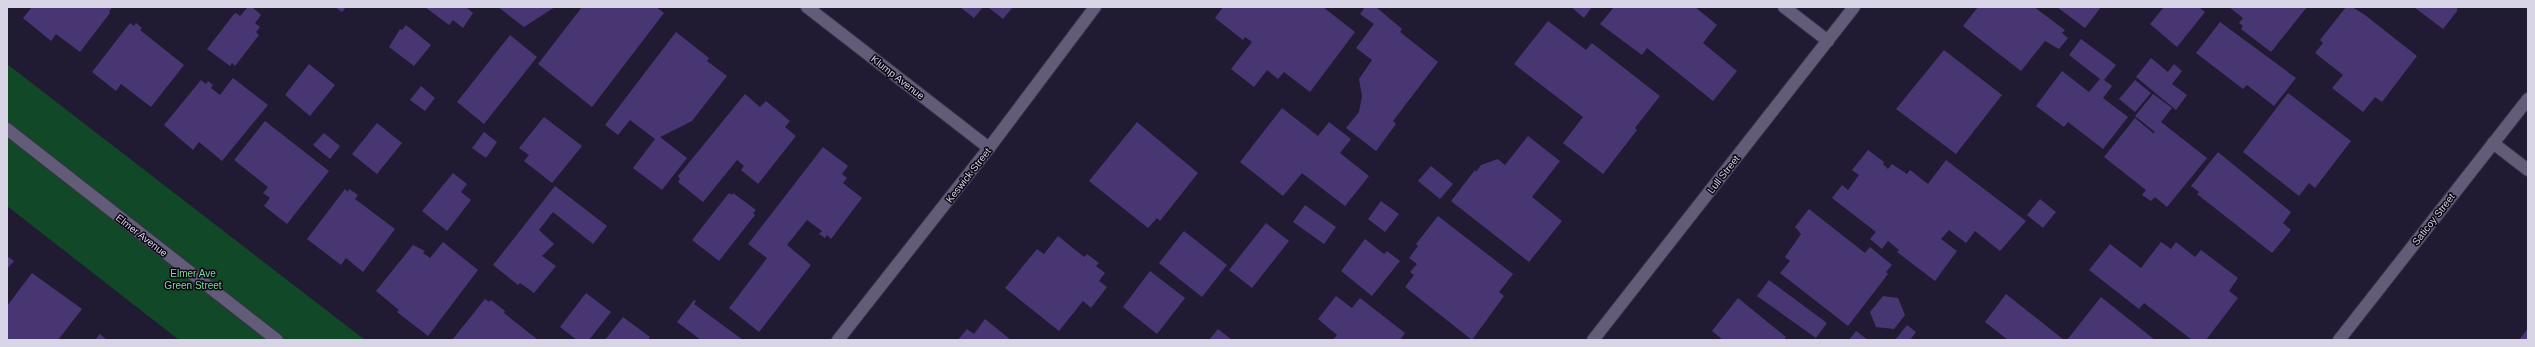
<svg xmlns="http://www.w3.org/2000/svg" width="2535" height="347" font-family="Arial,sans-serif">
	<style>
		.green { fill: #114827 }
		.building { fill: #483673 }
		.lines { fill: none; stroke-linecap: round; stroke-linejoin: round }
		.lane-casing { stroke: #383347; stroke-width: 14 }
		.street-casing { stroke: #383347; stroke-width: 14 }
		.secondary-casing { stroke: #383347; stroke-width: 14 }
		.lane { stroke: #625c79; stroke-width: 12 }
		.street { stroke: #625c79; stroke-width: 12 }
		.secondary { stroke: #625c79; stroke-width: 12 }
		.labels { text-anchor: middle; stroke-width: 3; stroke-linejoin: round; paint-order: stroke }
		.street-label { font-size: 10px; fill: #d8d5e6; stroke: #0a0712 }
		.park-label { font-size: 10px; fill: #7adc9a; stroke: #0a0712 }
	</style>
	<rect width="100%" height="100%" fill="#211a33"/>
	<polygon class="green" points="7,64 365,340 179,340 7,206"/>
	<g class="building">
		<polygon points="32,7 112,7 109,12 110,13 80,52 56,34 51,41 23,18"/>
		<polygon points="248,7 252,7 261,15 255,23 260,27 256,32 259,35 235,66 232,63 230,66 207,49 234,14 236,13 240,16"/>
		<polygon points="335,7 346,7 342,12"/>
		<polygon points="425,7 466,7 473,13 463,28 453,20 449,25"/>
		<polygon points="498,7 555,7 524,27"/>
		<polygon points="582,7 656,7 664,13 592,107 538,64"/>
		<polygon points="960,7 983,7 974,18"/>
		<polygon points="988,7 1013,7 1003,19"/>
		<polygon points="1223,7 1323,7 1355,32 1310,92 1284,72 1278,79 1267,70 1254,87 1231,69 1252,42 1245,37 1243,40 1215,18"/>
		<polygon points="1365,7 1376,7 1402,29 1400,32 1438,62 1393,121 1396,124 1376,151 1346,128 1359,112 1362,96 1359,79 1372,60 1356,48 1374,24 1360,14"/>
		<polygon points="1571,7 1592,7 1584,18"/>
		<polygon points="1614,7 1695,7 1717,25 1703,43 1737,71 1713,101 1647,48 1642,55 1600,24"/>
		<polygon points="1978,7 2034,7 2065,30 2062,33 2068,38 2059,49 2045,41 2021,71 1963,26"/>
		<polygon points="2057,7 2101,7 2085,28"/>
		<polygon points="2164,7 2199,7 2205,12 2177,47 2150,24"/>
		<polygon points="2229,7 2307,7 2271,52 2241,29 2243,26 2239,23 2243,18"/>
		<polygon points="2346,7 2352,7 2365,15 2417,56 2382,102 2375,97 2363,112 2332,88 2343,75 2315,53 2323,43 2320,40"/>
		<polygon points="2414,7 2457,7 2457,11 2443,29"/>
		<polygon points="1548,21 1586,50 1592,43 1660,96 1635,128 1637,130 1603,174 1563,143 1583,117 1514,64"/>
		<polygon points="2220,22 2296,78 2274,106 2247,85 2243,89 2196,53"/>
		<polygon points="130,23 134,26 136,23 142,28 140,30 184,65 151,107 121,84 116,91 92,72"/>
		<polygon points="406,25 431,45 414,66 389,47 400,29 402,30"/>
		<polygon points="676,32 709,58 707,61 727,76 692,121 660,137 687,158 662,190 633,168 655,139 630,120 618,135 605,125"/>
		<polygon points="510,35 537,57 484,124 457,102"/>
		<polygon points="2081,39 2116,65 2104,80 2112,86 2103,98 2128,117 2103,149 2068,122 2064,127 2036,106 2062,71 2089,92 2100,79 2069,55"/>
		<polygon points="1944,50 2002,95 1956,154 1896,109"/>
		<polygon points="2151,58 2168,72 2174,64 2182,71 2172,84 2187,95 2176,110 2136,77"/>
		<polygon points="309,64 335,85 310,116 285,95"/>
		<polygon points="233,78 268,105 222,161 199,142 193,150 164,125 201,80 206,84 208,81 213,85 211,88 220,95"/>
		<polygon points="2135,80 2151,93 2135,112 2119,99"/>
		<polygon points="421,86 435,98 425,111 410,100"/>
		<polygon points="2288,93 2351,141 2315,188 2309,183 2299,196 2243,152"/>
		<polygon points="745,94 760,107 766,101 790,121 785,127 796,136 758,184 741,170 744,166 737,160 703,202 678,182 680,179 678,176"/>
		<polygon points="2153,94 2172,108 2161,122 2207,158 2167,207 2155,197 2151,201 2142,195 2146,190 2104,157 2135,118 2153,133 2155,132 2135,116"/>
		<polygon points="1282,108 1318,136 1329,122 1351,139 1340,153 1369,176 1345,206 1302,173 1283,196 1240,162"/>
		<polygon points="544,117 582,146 552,183 524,161 529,155 519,148"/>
		<polygon points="265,121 329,171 287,224 264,206 270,198 263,193 268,187 234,160"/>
		<polygon points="1137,122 1198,173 1160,221 1157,218 1148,228 1089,181"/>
		<polygon points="377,123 402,143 377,174 352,154"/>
		<polygon points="484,132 497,142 486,158 472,148"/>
		<polygon points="324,133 340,146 330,159 313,145"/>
		<polygon points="1528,136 1560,161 1532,197 1562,221 1529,262 1451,201 1475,170 1476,172 1481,165 1498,159 1505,165"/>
		<polygon points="823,147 848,166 842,174 847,178 843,183 862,198 831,239 827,235 825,238 819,234 822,231 807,220 787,245 811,265 759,332 729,308 767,258 748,244"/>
		<polygon points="1868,150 1884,162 1883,164 1888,169 1892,164 1907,174 1910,170 1928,184 1946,160 2026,221 2000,251 1975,231 1966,243 1949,230 1941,239 1957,251 1935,281 1897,252 1899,250 1888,241 1882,249 1870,239 1876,232 1832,198 1842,185 1848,190 1859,175 1852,170"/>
		<polygon points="2218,152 2291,212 2283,223 2291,230 2272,253 2197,194 2199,192 2191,186"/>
		<polygon points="1431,166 1453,184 1440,199 1418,181"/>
		<polygon points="453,173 467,184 461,192 471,200 447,231 422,211"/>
		<polygon points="555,186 607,226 593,244 553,212 539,230 554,244 542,256 556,266 534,293 520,283 518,285 493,265"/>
		<polygon points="345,189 348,192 349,189 358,195 355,199 395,229 363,272 346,258 341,265 307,239"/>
		<polygon points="729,193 732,195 733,193 756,210 753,213 755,215 719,261 692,240"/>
		<polygon points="2040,199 2056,212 2043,228 2027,215"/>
		<polygon points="1381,201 1399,214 1385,232 1368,219"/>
		<polygon points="1305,205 1336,227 1324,244 1293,222"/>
		<polygon points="1809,209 1865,253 1870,247 1892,265 1886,272 1888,274 1848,326 1780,273 1790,261 1785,257 1801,234 1795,227"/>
		<polygon points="1438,216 1513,274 1499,292 1504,296 1472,340 1405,287 1414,275 1410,272 1417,264 1409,258 1418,246 1416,244"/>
		<polygon points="1266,223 1289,241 1252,288 1229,270"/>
		<polygon points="1184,231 1227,265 1202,297 1159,263"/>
		<polygon points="1058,236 1084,257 1087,254 1099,263 1096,266 1105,273 1099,281 1107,287 1091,308 1083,301 1059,331 1005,288 1037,249 1044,254"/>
		<polygon points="1365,239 1384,254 1387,251 1400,261 1372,296 1341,271"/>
		<polygon points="443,242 478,270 428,336 397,312 399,310 376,291 413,245 425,251 423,253 430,258"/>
		<polygon points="2161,242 2171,249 2176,242 2195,257 2201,250 2238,278 2229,291 2238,298 2206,340 2192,340 2144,303 2139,309 2089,270 2110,244 2141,268"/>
		<polygon points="7,256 14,261 7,269"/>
		<polygon points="1150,271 1185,298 1157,334 1123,307"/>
		<polygon points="32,273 82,309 58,340 7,340 7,306"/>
		<polygon points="1769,280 1827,323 1816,338 1757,296"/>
		<polygon points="586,293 611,312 589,340 577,340 560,327"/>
		<polygon points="2006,294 2064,340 2008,340 1985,322"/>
		<polygon points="1336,296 1352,308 1360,298 1405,333 1400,340 1333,340 1337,335 1318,319"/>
		<polygon points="1883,296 1898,298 1905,315 1894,329 1876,327 1870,312"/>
		<polygon points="2101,297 2155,340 2067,340"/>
		<polygon points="1738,298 1786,337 1784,340 1723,340 1712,331"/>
		<polygon points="485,299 489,302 491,300 505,311 504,313 538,340 452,340"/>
		<polygon points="694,300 696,301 694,304 743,340 701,340 677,322"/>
		<polygon points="623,317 650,337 648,340 605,340"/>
		<polygon points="985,319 1011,340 958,340 967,329 974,334"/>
		<polygon points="1907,325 1916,332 1910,340 1895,340"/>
		<polygon points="2528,328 2528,340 2519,340"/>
		<polygon points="1218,329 1232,340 1209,340"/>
		<polygon points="1856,331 1868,340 1849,340"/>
		<polygon points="100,334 107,340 95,340"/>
	</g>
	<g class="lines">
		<g class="lane-casing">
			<polyline id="lane" points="2493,143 2528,170"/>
		</g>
		<g class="street-casing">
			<g id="street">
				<polyline points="807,7 989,148"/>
				<polyline points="1784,7 1828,41"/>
				<polyline points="7,129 277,340"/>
				<polyline points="838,340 989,148 1095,7"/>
				<polyline points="1593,340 1854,7"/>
			</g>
		</g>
		<g class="secondary-casing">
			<polyline id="secondary" points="2339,340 2528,99"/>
		</g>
		<use href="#lane" class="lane"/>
		<use href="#street" class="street"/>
		<use href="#secondary" class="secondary"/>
	</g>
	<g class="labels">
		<g class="street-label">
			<text transform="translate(898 77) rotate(38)" y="4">Klump Avenue</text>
			<text transform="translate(1723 174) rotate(-52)" y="4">Lull Street</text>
			<text transform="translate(968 175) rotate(-52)" y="4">Keswick Street</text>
			<text transform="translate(2433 219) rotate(-52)" y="4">Saticoy Street</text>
			<text transform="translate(142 235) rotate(38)" y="4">Elmer Avenue</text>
		</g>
		<g class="park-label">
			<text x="193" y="277">Elmer Ave<tspan x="193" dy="12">Green Street</tspan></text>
		</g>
	</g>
	<rect width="2535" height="347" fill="none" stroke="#d8d5e6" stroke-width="16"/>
</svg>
